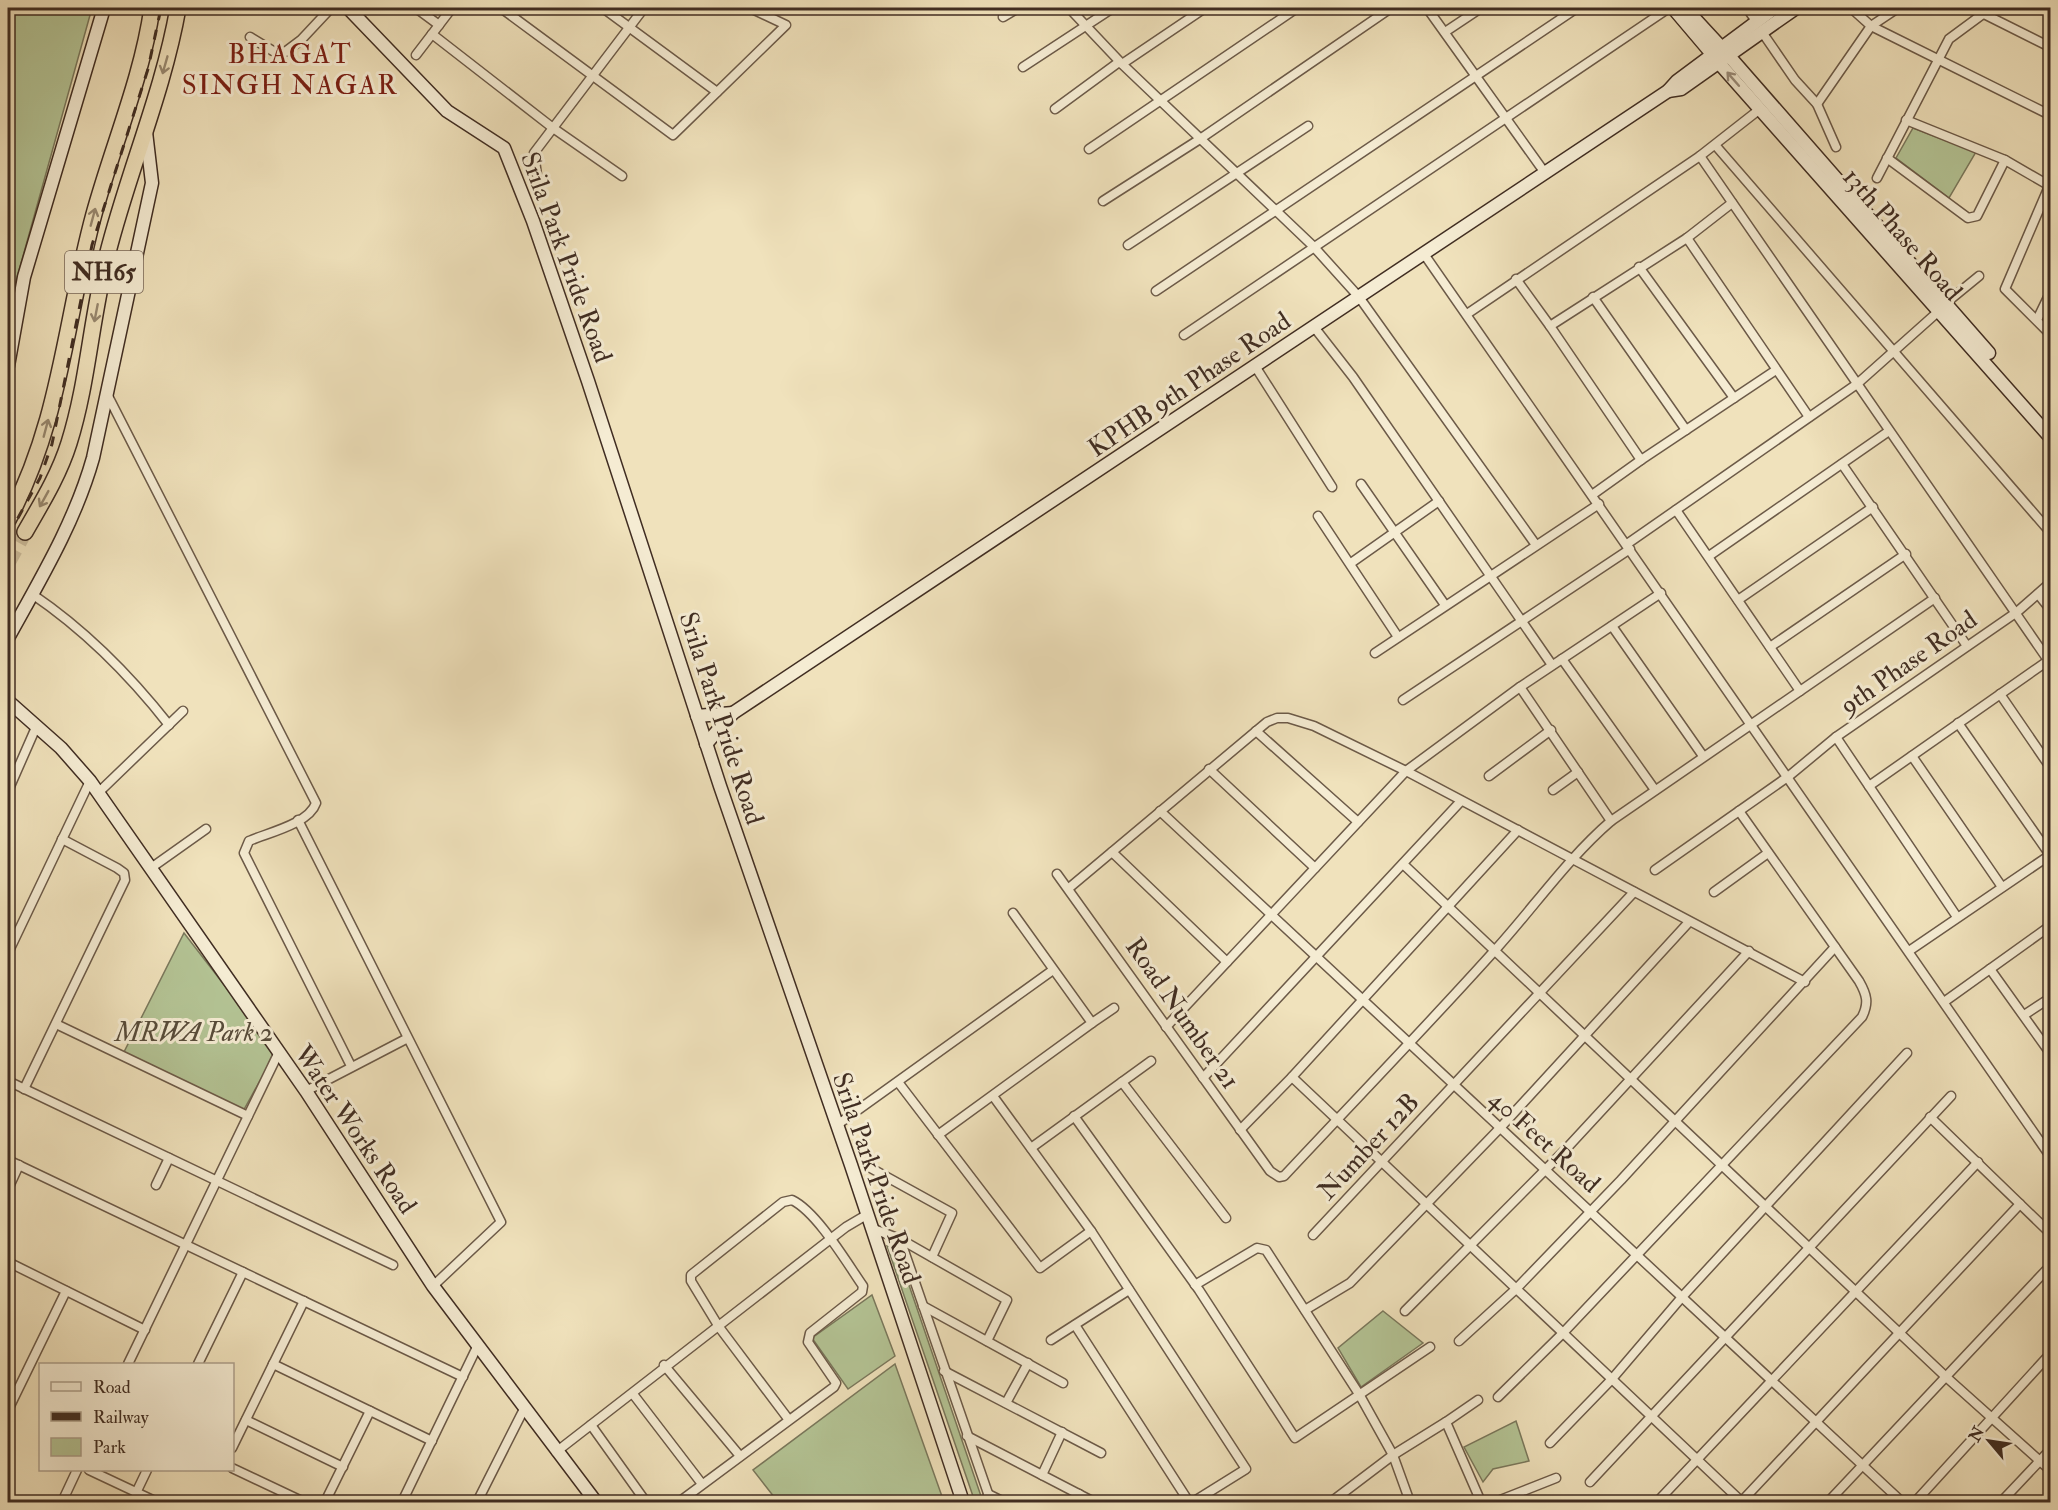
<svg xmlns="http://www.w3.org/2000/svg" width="2058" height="1510" font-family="'IM FELL Double Pica',serif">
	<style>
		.green { fill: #b4c495; stroke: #7a785c; stroke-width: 1.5 }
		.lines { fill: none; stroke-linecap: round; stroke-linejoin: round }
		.highway-tunnel { stroke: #cdbe9d; stroke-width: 15; stroke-dasharray: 15 8; stroke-linecap: butt }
		.street-casing { stroke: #6c5a48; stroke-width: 11 }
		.secondary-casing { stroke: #402d22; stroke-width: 15 }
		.highway-casing { stroke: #402d22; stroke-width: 18 }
		.street { stroke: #f5ecd3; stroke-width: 8 }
		.secondary { stroke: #f5ecd3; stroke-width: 12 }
		.highway { stroke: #f0e2bc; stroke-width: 15 }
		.rail { stroke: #402d22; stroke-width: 3; stroke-dasharray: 10 10; stroke-linecap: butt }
		.oneway { stroke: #98886f }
		.oneway2 { stroke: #9a8c7a }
		.labels { text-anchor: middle; stroke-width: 6; stroke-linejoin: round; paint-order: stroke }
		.shield { fill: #f5ecd3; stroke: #766657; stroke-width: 1.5 }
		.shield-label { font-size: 24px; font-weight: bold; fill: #402d22 }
		.street-label { font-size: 26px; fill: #402d22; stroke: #f5ecd3 }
		.park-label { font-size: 26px; font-style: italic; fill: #574b39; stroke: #f5ecd3 }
		.neighbourhood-label { font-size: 27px; letter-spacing: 1.5px; fill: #7a1f14; stroke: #f5ecd3 }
	</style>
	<rect width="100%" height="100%" fill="#f0e2bc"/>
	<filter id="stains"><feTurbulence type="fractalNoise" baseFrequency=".00333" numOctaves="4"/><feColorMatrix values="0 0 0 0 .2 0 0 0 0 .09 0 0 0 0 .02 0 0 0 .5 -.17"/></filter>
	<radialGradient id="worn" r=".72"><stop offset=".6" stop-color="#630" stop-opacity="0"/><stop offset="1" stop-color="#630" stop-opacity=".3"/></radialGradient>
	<g class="green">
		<polygon points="8,8 92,8 8,310"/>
		<polygon points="1913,128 1976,152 1949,198 1896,158"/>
		<polygon points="184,933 276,1052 242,1113 122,1056"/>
		<polygon points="887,1246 896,1247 983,1502 975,1502"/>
		<polygon points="872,1295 895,1356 848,1389 812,1338"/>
		<polygon points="1383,1311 1423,1343 1361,1387 1338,1348"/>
		<polygon points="895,1364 944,1502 778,1502 753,1470"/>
		<polygon points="1516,1421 1529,1461 1493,1469 1483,1482 1464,1447"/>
	</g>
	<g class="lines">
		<polyline class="highway-tunnel" points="8,563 25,532"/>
		<g class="street-casing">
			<g id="street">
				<polyline points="416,8 439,25"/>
				<polyline points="501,8 673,135 786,25 750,8"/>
				<polyline points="603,8 717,92"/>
				<polyline points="1069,8 1122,64 1313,246 1359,297 1536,545"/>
				<polyline points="1427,8 1545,173"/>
				<polyline points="1747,8 1756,21"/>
				<polyline points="1898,8 1871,26 2050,115"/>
				<polyline points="1982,13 2050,47"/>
				<polyline points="1003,17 1018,8"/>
				<polyline points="1445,32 1481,8"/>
				<polyline points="1762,32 1795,80 1817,104 1836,147"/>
				<polyline points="432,34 553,128 622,176"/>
				<polyline points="250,37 273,51 285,52 301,40 331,8"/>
				<polyline points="416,55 452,8"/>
				<polyline points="1122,64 1205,8"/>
				<polyline points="1023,67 1113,8"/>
				<polyline points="1817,104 1871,26 1851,8"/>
				<polyline points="1055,109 1119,62"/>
				<polyline points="1760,109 1700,156 2050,663"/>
				<polyline points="1906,120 2005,160"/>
				<polyline points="1716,146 2050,532"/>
				<polyline points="1089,149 1297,8"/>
				<polyline points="1887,158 1968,218 1977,216 2005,160 2050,186"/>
				<polyline points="537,175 534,153 644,8"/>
				<polyline points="1877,178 1949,39 1991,8"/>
				<polyline points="2050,184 2005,289 2050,334"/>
				<polyline points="1103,201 1200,139 1391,8"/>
				<polyline points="1732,203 1687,238 1809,417"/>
				<polyline points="1687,238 1550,326 1641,460 1776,370"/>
				<polyline points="1128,245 1308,126"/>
				<polyline points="1424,254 2050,1156"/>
				<polyline points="1639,267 1734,398"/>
				<polyline points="1516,279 1550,326"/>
				<polyline points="1156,291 1577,8"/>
				<polyline points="1593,297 1686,430"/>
				<polyline points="1946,303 1979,276"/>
				<polyline points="1467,314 1700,156"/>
				<polyline points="2037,320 2050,293"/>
				<polyline points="1314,327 1353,377 1552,665"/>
				<polyline points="1184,335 1669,8"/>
				<polyline points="1255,366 1332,487"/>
				<path d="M107,394L316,803C309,824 267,833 249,841L244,853L351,1066"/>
				<polyline points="1842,464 1967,646"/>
				<polyline points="1361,484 1445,605"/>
				<polyline points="1592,495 1641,460"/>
				<polyline points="1676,510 1800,691"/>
				<polyline points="1318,516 1398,637"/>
				<polyline points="1627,544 1857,384 1940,310"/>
				<polyline points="1709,556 1889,431"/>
				<polyline points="1351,563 1439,501"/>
				<path d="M32,594C85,630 129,674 169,725"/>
				<polyline points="2038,594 2050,609"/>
				<polyline points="1738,600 1873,507"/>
				<polyline points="1612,626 1703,756"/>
				<polyline points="1770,647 1906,554"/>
				<polyline points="1375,653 1599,504"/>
				<polyline points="1562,659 1655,790"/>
				<polyline points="1520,687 1611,821 1935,598"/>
				<polyline points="2000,694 2050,767"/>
				<polyline points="1403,700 1630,549"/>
				<polyline points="1958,723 2050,855"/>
				<polyline points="1256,731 1358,822"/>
				<polyline points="1836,737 1957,917"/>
				<polyline points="1912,756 2002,887"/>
				<polyline points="1209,769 1315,868"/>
				<polyline points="1489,776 1551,730"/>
				<polyline points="1869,786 2049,660"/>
				<polyline points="1553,790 1578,772"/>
				<polyline points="8,791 37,725"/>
				<polyline points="98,793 183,711"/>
				<polyline points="1160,811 1902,1502"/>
				<polyline points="298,820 501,1222 433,1286"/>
				<polyline points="1112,852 1227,962"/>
				<polyline points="1403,864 1945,1376 2050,1470"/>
				<polyline points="151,868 206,829"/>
				<polyline points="1655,870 1789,776 1836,737 2017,612 2050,583"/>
				<path d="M1057,874L1270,1171L1279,1177L1284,1176C1355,1100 1427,1026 1496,949C1534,907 1568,858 1611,821"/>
				<polyline points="1069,888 1267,722 1277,718 1288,718 1314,726 1406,771 1805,982"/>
				<polyline points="1714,892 1768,853"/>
				<polyline points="1909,951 2050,855"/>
				<polyline points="8,953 90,781"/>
				<polyline points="1990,969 2050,1053"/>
				<polyline points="1944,1002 2050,926"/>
				<polyline points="2024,1015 2050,998"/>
				<polyline points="1092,1023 1114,1008"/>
				<polyline points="56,1024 248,1116"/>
				<polyline points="1166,1027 1406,771 1520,687 1661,593"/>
				<polyline points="1292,1077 1742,1502"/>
				<polyline points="1203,1078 1461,801"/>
				<polyline points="8,1081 393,1265"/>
				<polyline points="898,1082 1040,1268 1091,1231"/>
				<polyline points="1122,1082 1226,1218"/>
				<polyline points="24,1089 125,880 124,873 117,868 62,839"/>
				<polyline points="306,1091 406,1039"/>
				<polyline points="993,1096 1091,1231 1246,1469 1193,1502"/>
				<polyline points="1074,1116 1199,1290 1295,1438 1430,1347"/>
				<polyline points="1930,1117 2050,1233"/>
				<polyline points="837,1125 1053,970"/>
				<polyline points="1240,1130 1292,1077 1518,830"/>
				<polyline points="938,1135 1092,1023 1013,913"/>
				<polyline points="1031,1148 1151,1061"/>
				<polyline points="8,1160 463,1377"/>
				<polyline points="867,1166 952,1213 932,1257"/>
				<polyline points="156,1185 169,1158"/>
				<polyline points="8,1189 19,1165"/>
				<polyline points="871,1228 900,1239 1007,1300 987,1341"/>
				<polyline points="1313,1235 1634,892"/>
				<polyline points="900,1239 991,1502"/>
				<polyline points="8,1262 145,1330"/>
				<polyline points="1195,1285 1257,1248 1266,1250 1359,1394 1393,1455 1410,1502"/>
				<polyline points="923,1306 1063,1383"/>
				<polyline points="1305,1310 1350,1283 1500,1128 1689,922"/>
				<polyline points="1405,1311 1566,1149 1749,951"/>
				<polyline points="1075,1325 1189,1502"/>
				<polyline points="1051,1340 1129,1290"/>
				<polyline points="1459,1341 1516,1289 1621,1180 1835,947"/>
				<polyline points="128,1364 278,1054"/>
				<polyline points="198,1364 243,1272"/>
				<polyline points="273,1364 432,1441"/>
				<polyline points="664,1365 740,1456"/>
				<polyline points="944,1371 1101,1453"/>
				<polyline points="633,1394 702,1484"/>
				<path d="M1498,1397L1563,1333L1862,1017C1869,1003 1867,995 1859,981L1739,811"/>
				<polyline points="1006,1403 1028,1363"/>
				<polyline points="8,1410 66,1291"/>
				<polyline points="246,1420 343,1467"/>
				<polyline points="1446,1422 1478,1400"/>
				<polyline points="591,1425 646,1502"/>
				<polyline points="967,1436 1094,1502"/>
				<polyline points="1550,1443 1612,1379 1682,1297 1907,1053"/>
				<polyline points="232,1448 304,1301"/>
				<polyline points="556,1452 846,1227 868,1214"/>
				<polyline points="232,1468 304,1502"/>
				<polyline points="89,1470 157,1502"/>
				<polyline points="1042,1475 1062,1432"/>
				<polyline points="1590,1482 1951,1096"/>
				<polyline points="136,1493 147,1470"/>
				<polyline points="988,1494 1004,1502"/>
				<polyline points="62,1502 77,1470"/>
				<polyline points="325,1502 370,1411"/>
				<polyline points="402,1502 477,1347"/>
				<polyline points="477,1502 524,1409"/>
				<path d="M679,1502L834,1387L836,1383L808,1342L810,1333L862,1292L863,1286C847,1263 817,1212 792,1200L783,1202L691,1275V1281L719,1327L789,1420"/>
				<polyline points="1075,1502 1079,1494"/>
				<polyline points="1331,1502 1393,1455 1446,1422 1481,1502"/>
				<polyline points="1495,1502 1556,1478"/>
				<polyline points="1657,1502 1978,1162"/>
				<polyline points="1741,1502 2020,1204"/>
				<polyline points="1828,1502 2050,1266"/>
				<polyline points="1915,1502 2050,1354"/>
				<polyline points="2001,1502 2050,1450"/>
			</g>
		</g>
		<g class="secondary-casing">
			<g id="secondary">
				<polyline points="348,8 447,111 504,148 533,221 588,381 720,786 851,1165 963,1502"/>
				<polyline points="1673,8 1712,54"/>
				<polyline points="1685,8 1721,47"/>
				<polyline points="1729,56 1989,353"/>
				<polyline points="1719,63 2050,437"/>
				<polyline points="1668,91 1681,89 1796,8"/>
				<polyline points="8,366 24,277 104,8"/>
				<path d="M8,638C40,580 75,522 93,458L152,183L146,132"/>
				<polyline points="8,701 61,748 90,781 306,1091 433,1286 596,1502"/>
				<polyline points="697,716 733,713"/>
				<polyline points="706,744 733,713 1668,91 1677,81 1775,8"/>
			</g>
		</g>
		<g class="highway-casing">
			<g id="highway">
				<path d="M8,520C61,421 65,320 94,214C113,145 142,78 152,8"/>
				<path d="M25,532C41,504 59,475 69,443C88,383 91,318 107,256C128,172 163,93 178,8"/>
			</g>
		</g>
		<use href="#street" class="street"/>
		<use href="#secondary" class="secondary"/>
		<use href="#highway" class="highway"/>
		<polyline class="rail" points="8,536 40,478 52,444 92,245 148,69 161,8"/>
	</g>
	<defs><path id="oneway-shaft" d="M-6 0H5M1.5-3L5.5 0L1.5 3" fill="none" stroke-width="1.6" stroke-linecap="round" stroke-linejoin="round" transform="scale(1.5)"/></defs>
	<g class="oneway">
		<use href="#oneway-shaft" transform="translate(165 65) rotate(106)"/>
		<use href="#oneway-shaft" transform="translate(93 217) rotate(-75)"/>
		<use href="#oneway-shaft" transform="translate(96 313) rotate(101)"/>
		<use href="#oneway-shaft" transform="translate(46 428) rotate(-75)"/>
		<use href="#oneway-shaft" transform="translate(44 499) rotate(119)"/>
	</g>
	<use class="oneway2" href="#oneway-shaft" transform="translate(1733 79) rotate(-131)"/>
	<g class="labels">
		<rect class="shield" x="65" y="251" width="78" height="42" rx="4.5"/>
		<g class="shield-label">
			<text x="104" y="280">NH65</text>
		</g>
		<g class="street-label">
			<text transform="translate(1903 234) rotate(49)" y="9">13th Phase Road</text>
			<text transform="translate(567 257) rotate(70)" y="9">Srila Park Pride Road</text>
			<text transform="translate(1189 384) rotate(-34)" y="9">KPHB 9th Phase Road</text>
			<text transform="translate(1908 662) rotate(-35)" y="9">9th Phase Road</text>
			<text transform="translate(722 718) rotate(72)" y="9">Srila Park Pride Road</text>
			<text transform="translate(1183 1013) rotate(55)" y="9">Road Number 21</text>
			<text transform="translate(356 1129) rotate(56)" y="9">Water Works Road</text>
			<text transform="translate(1545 1141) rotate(42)" y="9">40 Feet Road</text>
			<text transform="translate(1368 1146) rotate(-47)" y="9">Number 12B</text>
			<text transform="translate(877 1178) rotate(71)" y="9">Srila Park Pride Road</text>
		</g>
		<g class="park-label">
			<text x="194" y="1041">MRWA Park 2</text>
		</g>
		<g class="neighbourhood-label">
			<text x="290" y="63">BHAGAT<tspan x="290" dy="31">SINGH NAGAR</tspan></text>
		</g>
	</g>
	<rect width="2058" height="1510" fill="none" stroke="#f0e2bc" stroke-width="30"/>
	<rect x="9" y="9" width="2040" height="1492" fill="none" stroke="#402d22" stroke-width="3"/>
	<rect x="15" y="15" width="2028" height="1480" fill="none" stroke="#402d22" stroke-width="1.5"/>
	<rect x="39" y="1363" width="195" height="108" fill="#f5ecd3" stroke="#ada08c" stroke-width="1.5"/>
	<rect x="51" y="1382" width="30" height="9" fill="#f5ecd3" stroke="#ada08c" stroke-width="1.5"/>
	<text x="93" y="1393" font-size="18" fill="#402d22">Road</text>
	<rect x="51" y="1412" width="30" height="9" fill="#402d22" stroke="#ada08c" stroke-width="1.5"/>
	<text x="93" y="1423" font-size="18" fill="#402d22">Railway</text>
	<rect x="51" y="1438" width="30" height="18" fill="#b4c495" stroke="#ada08c" stroke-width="1.5"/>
	<text x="93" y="1453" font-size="18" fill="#402d22">Park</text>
	<g transform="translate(1989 1441) rotate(299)" stroke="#f5ecd3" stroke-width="4.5" paint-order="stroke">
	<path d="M0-4.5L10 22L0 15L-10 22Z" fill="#402d22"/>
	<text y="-9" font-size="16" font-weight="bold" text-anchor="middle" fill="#402d22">N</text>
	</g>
	<rect width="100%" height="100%" filter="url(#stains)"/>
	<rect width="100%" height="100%" fill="url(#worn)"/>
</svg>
